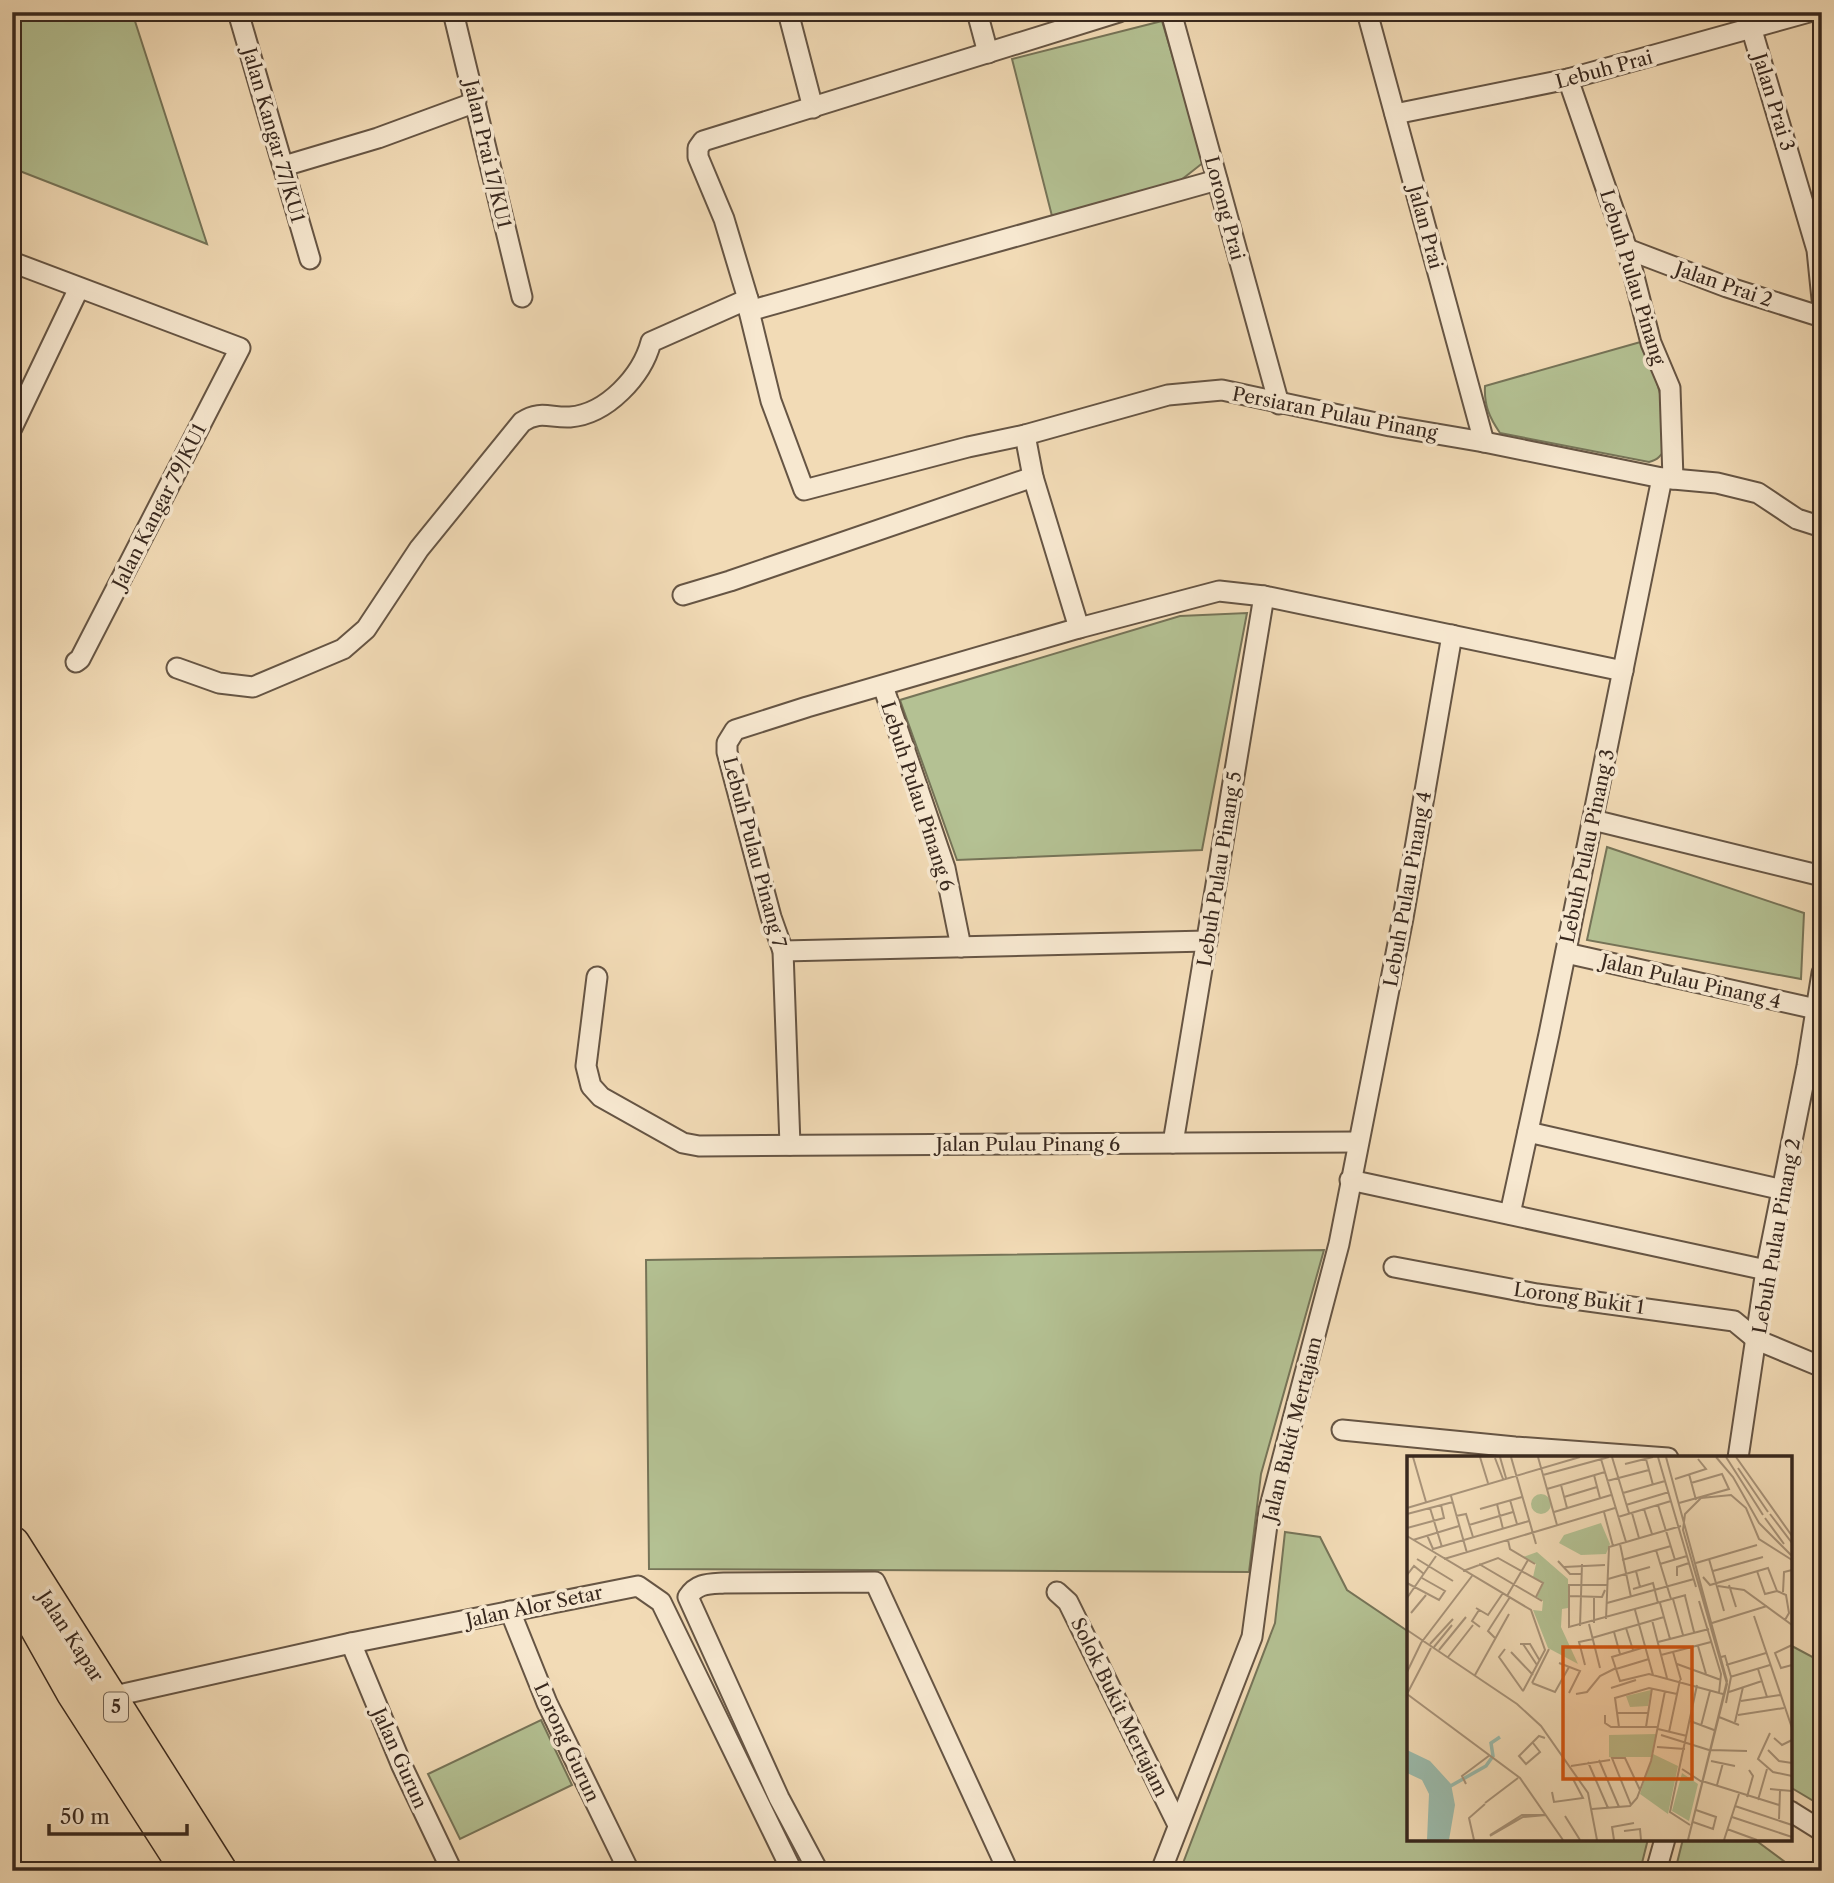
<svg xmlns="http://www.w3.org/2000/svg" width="1834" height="1883" font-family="'Libre Caslon Text',serif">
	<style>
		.green { fill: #b4c193; stroke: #767458; stroke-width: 2 }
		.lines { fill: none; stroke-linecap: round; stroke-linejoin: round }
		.street-casing { stroke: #654; stroke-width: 23 }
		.highway-casing { stroke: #38281e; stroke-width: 38 }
		.street { stroke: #f7e8d0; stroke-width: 19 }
		.highway { stroke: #f2dbb6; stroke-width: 35 }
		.labels { text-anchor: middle; stroke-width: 7; stroke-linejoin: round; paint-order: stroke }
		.shield { fill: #f7e8d0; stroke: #716253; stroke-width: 2 }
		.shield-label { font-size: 18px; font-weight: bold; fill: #38281e }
		.street-label { font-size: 19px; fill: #38281e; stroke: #f7e8d0 }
		.inset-river { fill: none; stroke: #9bbbac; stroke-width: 3.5 }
		.inset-road { fill: none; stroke: #a89379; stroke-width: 2 }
		.view { fill: #d6540e; fill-opacity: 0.15; stroke: #d6540e; stroke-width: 3.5 }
		.inset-edge { fill: none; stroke: #38281e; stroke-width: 3.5 }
	</style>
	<rect width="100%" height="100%" fill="#f2dbb6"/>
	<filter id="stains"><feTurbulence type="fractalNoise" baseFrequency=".00286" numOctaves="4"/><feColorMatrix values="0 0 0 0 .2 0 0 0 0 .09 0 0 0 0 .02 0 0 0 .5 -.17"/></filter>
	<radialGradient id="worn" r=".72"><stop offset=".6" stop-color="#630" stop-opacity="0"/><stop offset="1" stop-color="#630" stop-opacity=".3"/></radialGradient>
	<g class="green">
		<polygon points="12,12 132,12 207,244 12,168"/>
		<polygon points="1162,21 1204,162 1181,180 1052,216 1012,59"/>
		<path d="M1644,341C1651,362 1679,440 1659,457C1656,460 1653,461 1649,462L1500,433C1489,417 1484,405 1485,386Z"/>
		<polygon points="1247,613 1202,850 957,860 900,700 1180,616"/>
		<polygon points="1607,847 1804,913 1801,979 1587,940"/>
		<polygon points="1324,1250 1261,1474 1249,1572 649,1569 646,1260"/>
		<polygon points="1285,1532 1320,1537 1347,1590 1409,1632 1409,1839 1648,1839 1640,1871 1180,1871 1275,1623"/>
		<polygon points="1790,1645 1822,1662 1822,1806 1790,1787"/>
		<polygon points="541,1720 572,1785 460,1839 428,1774"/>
		<polygon points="1683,1839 1754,1839 1797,1871 1675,1871"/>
	</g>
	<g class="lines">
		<g class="street-casing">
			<g id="street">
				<polyline points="238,12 310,259"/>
				<polyline points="453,12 522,297"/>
				<polyline points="788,12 813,108"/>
				<polyline points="977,12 988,53"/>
				<polyline points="1119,12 703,141 698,148 698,157 724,219 748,299 749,311 771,401 804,490 968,447 1025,435 1168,395 1222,390 1390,426 1484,442 1662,478 1717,483 1758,493 1797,519 1822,527"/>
				<polyline points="1171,12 1279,404"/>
				<polyline points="1367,12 1484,442"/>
				<polyline points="1751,27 1817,250 1822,299"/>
				<polyline points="1568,79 1627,249 1651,343 1670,388 1673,479"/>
				<polyline points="1395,114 1568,79 1809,12"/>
				<polyline points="284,166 378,138 476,102"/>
				<polyline points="1627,249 1727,287 1822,317"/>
				<polyline points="12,262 240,348 80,659 76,662"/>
				<polyline points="749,311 1217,180"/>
				<polyline points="12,428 79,288"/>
				<polyline points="1025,435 1033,477 1079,628"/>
				<polyline points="683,595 730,581 1033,477"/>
				<path d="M177,668L219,683L253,687L343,649L366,629L419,549L522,422C540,410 550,418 570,417C607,414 642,376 651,342L748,299"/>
				<polyline points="883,686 945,868 961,947"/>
				<polyline points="1593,820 1822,876"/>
				<polyline points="783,951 1207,941"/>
				<polyline points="1566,953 1816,1009"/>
				<polyline points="597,977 586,1066 591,1086 601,1097 683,1143 699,1146 1358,1142"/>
				<polyline points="1528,1132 1783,1190"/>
				<polyline points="1173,1143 1264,596"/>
				<polyline points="790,1145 783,951 771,917 727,752 727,743 735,730 807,707 1079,628 1219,591 1264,596 1623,671"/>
				<polyline points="1350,1180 1766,1270"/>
				<polyline points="1510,1214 1549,1034 1662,478"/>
				<polyline points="1394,1267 1537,1294 1734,1321 1757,1340 1822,1367"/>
				<polyline points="1342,1430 1515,1447 1668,1458"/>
				<polyline points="1738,1458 1766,1270 1807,1066 1822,973"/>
				<polyline points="1057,1592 1068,1602 1178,1825"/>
				<polyline points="510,1611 547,1703 629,1871"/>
				<polyline points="351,1643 402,1766 452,1871"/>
				<polyline points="110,1697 351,1643 638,1586 661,1602 792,1871"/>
				<polyline points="1790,1811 1822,1831"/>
				<path d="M818,1871L779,1798L688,1597C697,1583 709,1584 724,1583L875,1582L1008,1871"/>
				<polyline points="1161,1871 1252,1637 1269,1510 1339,1244 1403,918 1452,635"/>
				<polyline points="1656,1871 1665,1839"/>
			</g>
		</g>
		<g class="highway-casing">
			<g id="highway">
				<polyline points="12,1544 219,1871"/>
				<polyline points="24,1603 74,1692 189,1871"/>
			</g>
		</g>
		<use href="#street" class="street"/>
		<use href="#highway" class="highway"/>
	</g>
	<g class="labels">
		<rect class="shield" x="104" y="1692.5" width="24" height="29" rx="5"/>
		<g class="shield-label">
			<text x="116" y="1713">5</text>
		</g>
		<g class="street-label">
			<text transform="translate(1604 69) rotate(-15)" y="7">Lebuh Prai</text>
			<text transform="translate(1774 102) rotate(73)" y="7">Jalan Prai 3</text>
			<text transform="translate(274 135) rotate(74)" y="7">Jalan Kangar 77/KU1</text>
			<text transform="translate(488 154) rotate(77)" y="7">Jalan Prai 17/KU1</text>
			<text transform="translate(1225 208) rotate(75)" y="7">Lorong Prai</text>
			<text transform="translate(1426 227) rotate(75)" y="7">Jalan Prai</text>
			<text transform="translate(1633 277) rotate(73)" y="7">Lebuh Pulau Pinang</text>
			<text transform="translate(1724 284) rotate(19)" y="7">Jalan Prai 2</text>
			<text transform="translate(1335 413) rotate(11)" y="7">Persiaran Pulau Pinang</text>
			<text transform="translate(159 506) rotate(-63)" y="7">Jalan Kangar 79/KU1</text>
			<text transform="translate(918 796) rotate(72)" y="7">Lebuh Pulau Pinang 6</text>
			<text transform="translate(1587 846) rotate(-78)" y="7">Lebuh Pulau Pinang 3</text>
			<text transform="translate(755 852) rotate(75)" y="7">Lebuh Pulau Pinang 7</text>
			<text transform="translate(1219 869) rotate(-81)" y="7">Lebuh Pulau Pinang 5</text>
			<text transform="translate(1407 889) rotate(-80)" y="7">Lebuh Pulau Pinang 4</text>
			<text transform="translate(1691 981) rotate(13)" y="7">Jalan Pulau Pinang 4</text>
			<text x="1028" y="1151">Jalan Pulau Pinang 6</text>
			<text transform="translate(1776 1236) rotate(-80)" y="7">Lebuh Pulau Pinang 2</text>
			<text transform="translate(1579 1298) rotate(8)" y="7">Lorong Bukit 1</text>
			<text transform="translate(1292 1429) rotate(-76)" y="7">Jalan Bukit Mertajam</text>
			<text transform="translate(534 1606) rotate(-12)" y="7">Jalan Alor Setar</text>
			<text transform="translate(71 1636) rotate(57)" y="7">Jalan Kapar</text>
			<text transform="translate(1120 1707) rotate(64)" y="7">Solok Bukit Mertajam</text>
			<text transform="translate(567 1742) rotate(65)" y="7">Lorong Gurun</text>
			<text transform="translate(400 1758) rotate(66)" y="7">Jalan Gurun</text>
		</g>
	</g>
	<g transform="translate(1407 1456)">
		<rect width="385" height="385" fill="#f2dbb6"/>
		<path d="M124 48a10 10 0 1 1 20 0a10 10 0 1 1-20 0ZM194,67L203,88L199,98L174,99L152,87L157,79ZM130,96L161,123V152L155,153L154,171L171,208L141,192L126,154L135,155L136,145L130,141L136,128L126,121L129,108L116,101ZM244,234L241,250L223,251L219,240ZM249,278L244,301H202V279ZM246,298L271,310L261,358L233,338ZM275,317L291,328L282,365L265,355Z" fill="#b4c193"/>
		<path d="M0,294L23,305L44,328L48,349L42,384H20L22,338L15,324L0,317Z" fill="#9bbbac"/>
		<path class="inset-river" d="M40,332L79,310L86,300L84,287L93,281"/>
		<path class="inset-road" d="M6,1L19,46M73,1L81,27M93,1L99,22M104,1L129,88M131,1L150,69M205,1L222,57M251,1L289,131M259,1L320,225L281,384M309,1L326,21L352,67L385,100M319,1L356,59M329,1L385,80M88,2L96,23M194,3L219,86M239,3L246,29M218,8L246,1M331,12L361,56M282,18L289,44M136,19L202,1M187,19L193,42M268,23L299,13L291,3M200,25L242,14M154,29L160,52M140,33L198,16M216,37L258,25M44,40L60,97M157,41L190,31M103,44L110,68M272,47L322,33L315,18L284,27M90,48L96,73M219,49L262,36M251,49L268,104M0,52L173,1M23,52L35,91M73,53L115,41M237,53L245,78M147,56L204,39M197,56L206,90M225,57L232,82M0,58L46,46M363,58L385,87M49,60L59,58L66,81M211,61L264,45M358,62L377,88M62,69L106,56M0,72L37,62L34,49M20,79L26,93L122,65M0,80L124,154L138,194L116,235M6,84L52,70M101,84L103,93L128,108M213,88L224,141M249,94L264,143M10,103L46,125M37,103L208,52M302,103L317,155M215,104L264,90M151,105L163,118H175M289,107L350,89M72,108L135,145M253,108L280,100M157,111L198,109M56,115L91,102L136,127L129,141M306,115L356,101M350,115L358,138L370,135M0,119L7,110L17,118M270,120V111L282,107M296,121L303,129L361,112L370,135M201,123L229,115M0,127L32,144L38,135L15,122M201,129H162V171L279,139M322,129L329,151M311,130L337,134L385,169M233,131L229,115L243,111M226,133L246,127L251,147M370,135L379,139L382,157L378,164M376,136L377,116L385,114M100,140L121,104M162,140L195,141L198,134M278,140L287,176M0,142L29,100M266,143L276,179M292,145L314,218L312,237M200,147L287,123M253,147L263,183M69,152L81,159L96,137M72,154L65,165L73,171M228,154L246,219M4,157L19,139M347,160L385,272M199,163L202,91L274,70M245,164L260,222M187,167V140M305,167L360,150M182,168L193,212M173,170L175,108M219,172L226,194M0,174L110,248L134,270L181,337L190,384M207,176L213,198M185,182L257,161M89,183L81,175L103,141M251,186L302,173M23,188L46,163M113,188H123L133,205M116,188L130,209M385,189L368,197L374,212L385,209M291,190L299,218M27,191L45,169M238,191L205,201L213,225L242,218L316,238M98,193L92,201L116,235M32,194L59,161M104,196L126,219M266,196L274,224M254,199L304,186M41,201L66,169M314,201L318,200L324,221L319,247M152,207L173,215L162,237M270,208L314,224M178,209L172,186L186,183M319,209L359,197M209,213L242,203M351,213L360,241M0,216L14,187L65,120M68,219L102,158M323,221L363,209M125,227L142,193M125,227L148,236L162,211M204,232L229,224M322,236L355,225M0,238L24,192M0,238L113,322L156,384M169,238L180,236L193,220L209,212M334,245L373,239M211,257H241M198,259V267L204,271H251M331,259L377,252M312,261L332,269M283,265L307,274M328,266L336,231M294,270L303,235M212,271L208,242L242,232L270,238M239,271L245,232M251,273L280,280M262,276L273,224M363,277L351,303L366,316L385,320M254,279L302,294M367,282L375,289L385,284M126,287L133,296L119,308L112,300L132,280L138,282M250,291L278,293M304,294L340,295M361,294L372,305L385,307M192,304L212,351M304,305L328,310M181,306L201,352M164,310L203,304M275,313L295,326M295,325L372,349M59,328L55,320L83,299M310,329L316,307M363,333L385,335M145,336L147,346L176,342L166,323M340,341L346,320L342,314M351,344L360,313M78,347L111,322M224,349L205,302H218L233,334M328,350L385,369M185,353L223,350L230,342L244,305L258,235M158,360L173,384M325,361L385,381M372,363L373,335M286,366L306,373L309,361L289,354M283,369L263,356L290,229M320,373L350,384M217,375L233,373L234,384M83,379L115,359H139L116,361L83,380M67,384L62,362L78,348M207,384L205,371L227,367M281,384L320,228L276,74L278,58L294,42L324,39L339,52L352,83L385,104M317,384L332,338"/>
		<path class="view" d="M156,191H285V323H156Z"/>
		<rect width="385" height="385" class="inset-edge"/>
	</g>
	<rect width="1834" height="1883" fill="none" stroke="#f2dbb6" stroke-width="42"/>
	<rect x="14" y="14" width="1806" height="1855" fill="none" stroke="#38281e" stroke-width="3.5"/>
	<rect x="21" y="21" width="1792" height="1841" fill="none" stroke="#38281e" stroke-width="2"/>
	<path d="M49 1824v10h138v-10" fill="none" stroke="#38281e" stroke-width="3.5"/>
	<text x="60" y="1824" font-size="21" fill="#38281e" stroke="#f7e8d0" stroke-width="5" paint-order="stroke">50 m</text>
	<rect width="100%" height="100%" filter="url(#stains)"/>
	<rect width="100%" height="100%" fill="url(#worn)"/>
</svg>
